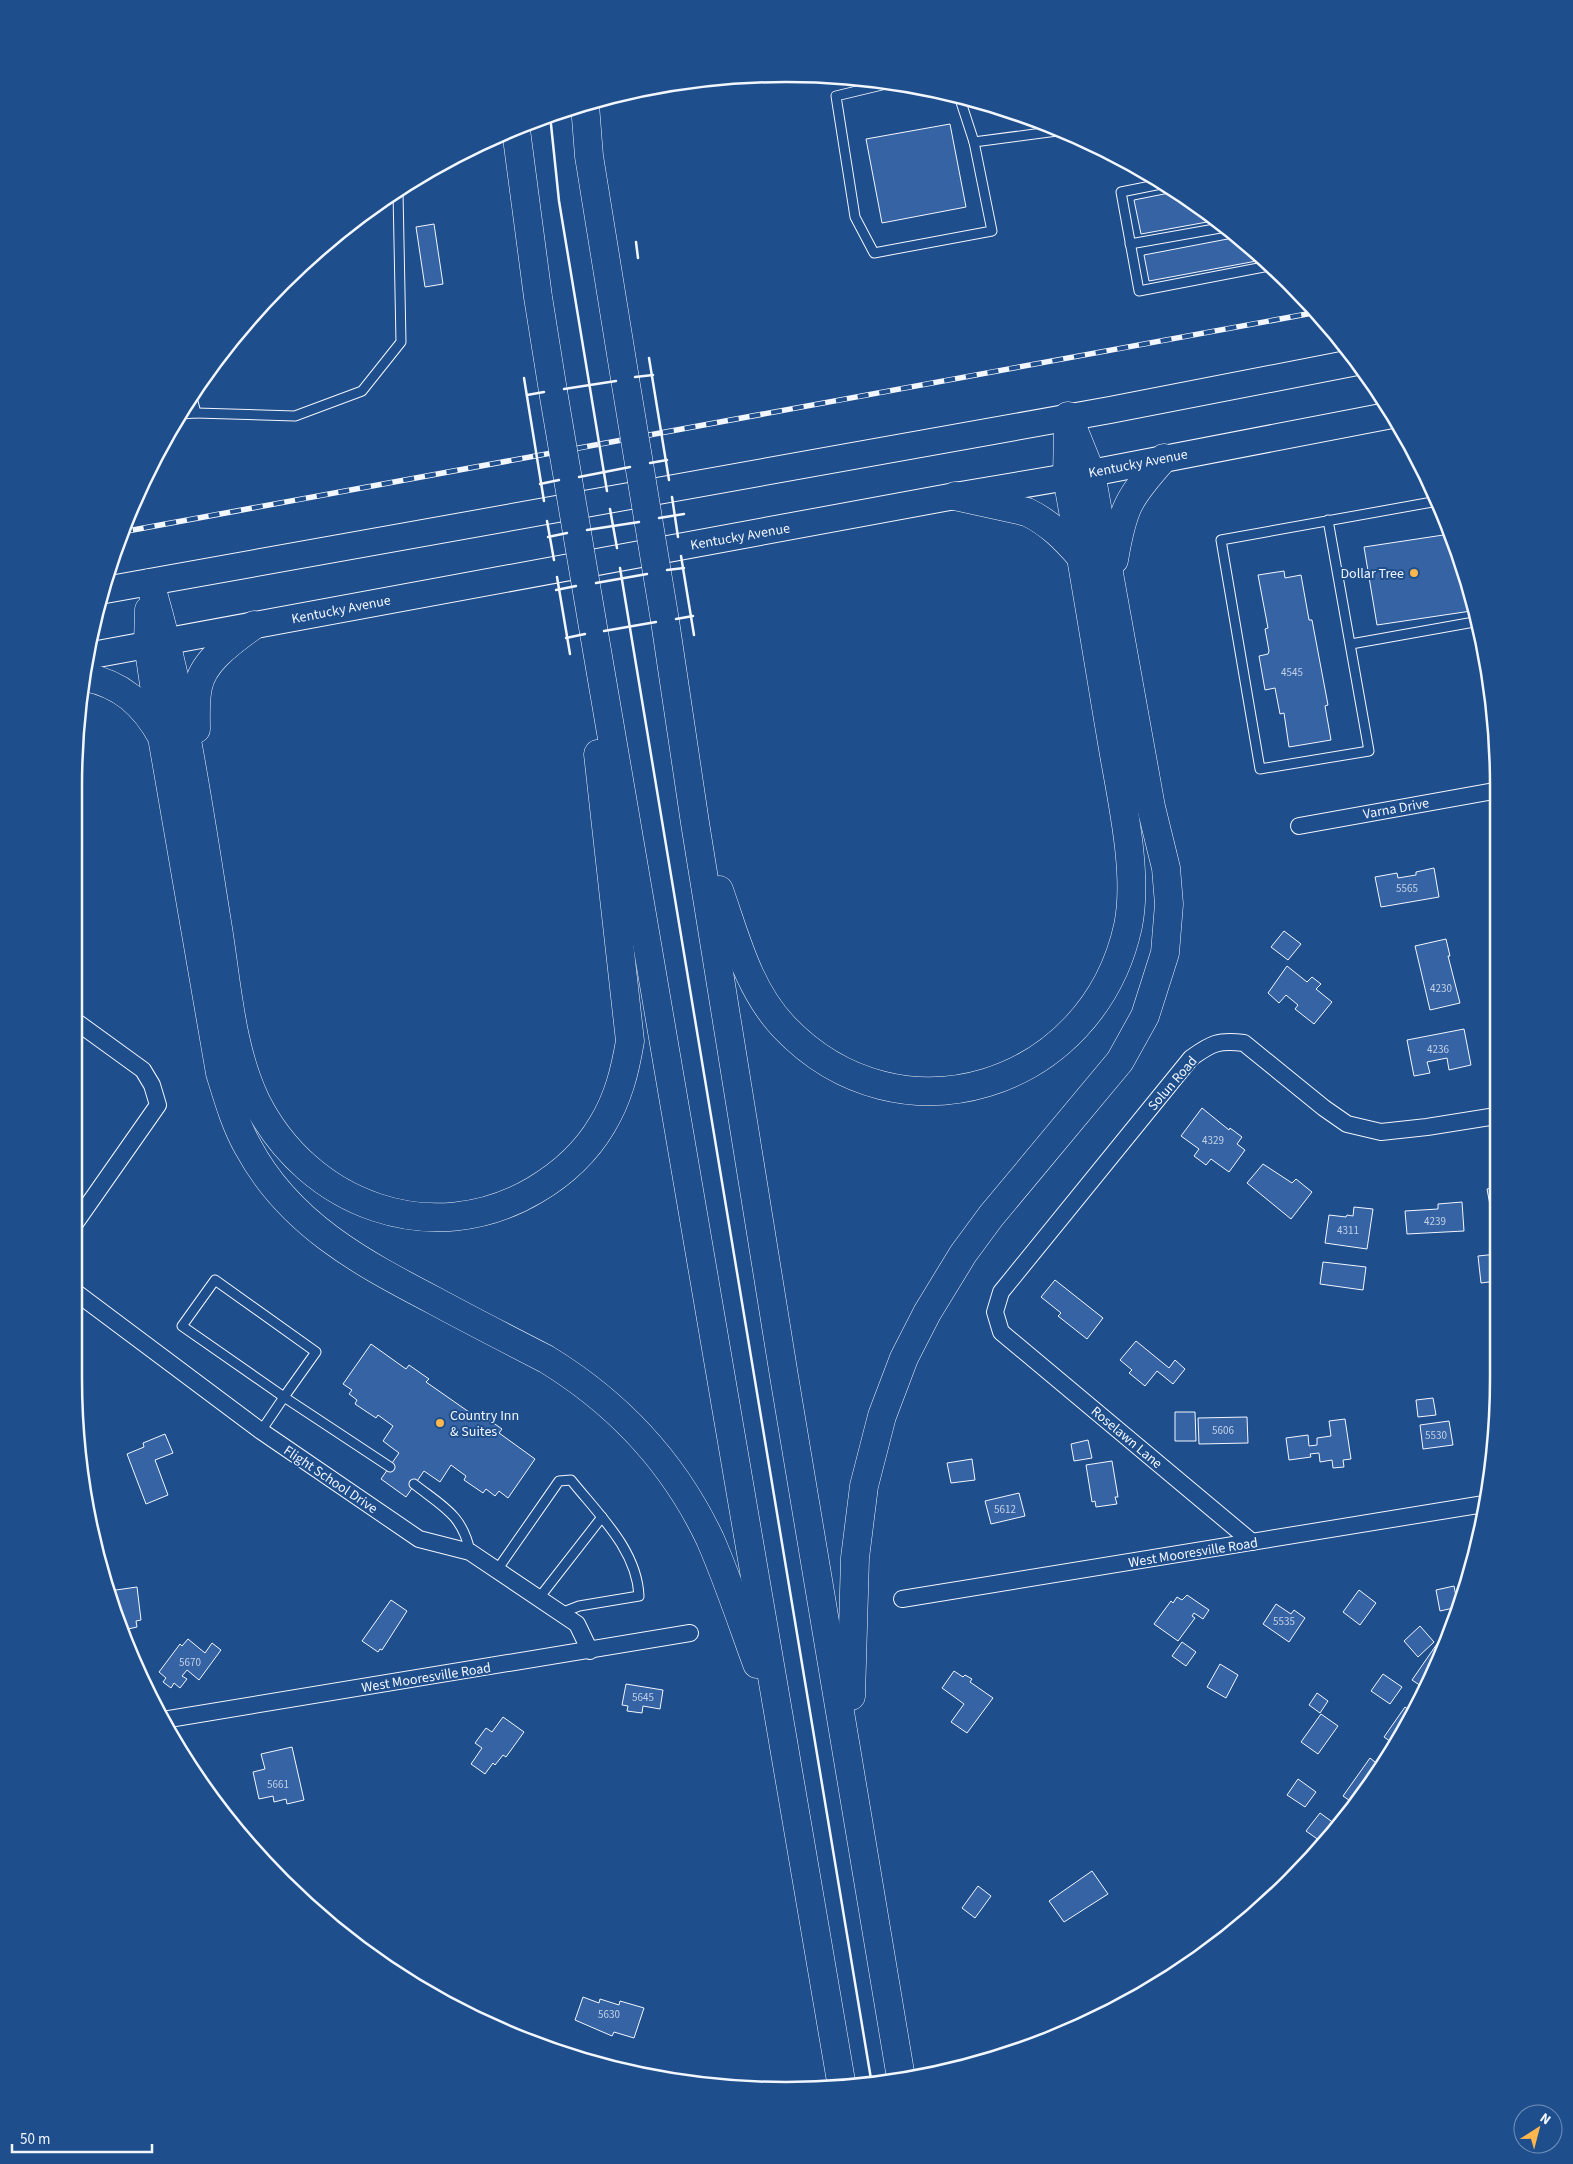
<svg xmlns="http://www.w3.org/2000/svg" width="1573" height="2164" font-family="'Source Sans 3',sans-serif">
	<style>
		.building { fill: #3563a3; stroke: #f2f6ff }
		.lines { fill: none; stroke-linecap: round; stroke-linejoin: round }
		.lane-casing { stroke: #f2f6ff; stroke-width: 11 }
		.street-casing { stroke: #f2f6ff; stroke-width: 18 }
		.primary-casing { stroke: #f2f6ff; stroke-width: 28 }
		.highway-casing { stroke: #f2f6ff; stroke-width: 29 }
		.lane { stroke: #1f4e8c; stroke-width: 9 }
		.street { stroke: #1f4e8c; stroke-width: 16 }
		.primary { stroke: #1f4e8c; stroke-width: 26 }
		.highway { stroke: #1f4e8c; stroke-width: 28 }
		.rail-casing { stroke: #f2f6ff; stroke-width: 5.5 }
		.rail { stroke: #1f4e8c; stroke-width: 4; stroke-dasharray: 11; stroke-linecap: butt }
		.highway-bridge-casing { stroke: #f2f6ff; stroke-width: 29; stroke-linecap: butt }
		.highway-bridge { stroke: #1f4e8c; stroke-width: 28 }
		.wall { stroke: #f2f6ff; stroke-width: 2.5 }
		.poi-dot { fill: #ffb74d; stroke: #1f4e8c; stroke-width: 2 }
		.labels { text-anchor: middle; stroke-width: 4; stroke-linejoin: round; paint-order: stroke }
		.number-label { font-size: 11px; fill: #c3d1e8 }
		.street-label { font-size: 14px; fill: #f2f6ff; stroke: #1f4e8c }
		.poi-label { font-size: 14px; fill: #f2f6ff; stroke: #1f4e8c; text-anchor: end }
		.rim { fill: none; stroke: #f2f6ff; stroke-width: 2.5 }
	</style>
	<rect width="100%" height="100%" fill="#1f4e8c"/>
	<g class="building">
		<polygon points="950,124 966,207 882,223 866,139"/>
		<polygon points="1174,192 1218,220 1141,234 1134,200"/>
		<polygon points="434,224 443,284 425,287 416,227"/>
		<polygon points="1238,237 1262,260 1149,281 1144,255"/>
		<polygon points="1450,534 1471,611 1377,625 1364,547"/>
		<polygon points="1284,571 1285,578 1301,575 1309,620 1312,620 1328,705 1325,706 1331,740 1289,747 1284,713 1280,714 1275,688 1265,690 1259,656 1268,654 1269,651 1265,629 1268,628 1258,575"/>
		<polygon points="1434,868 1439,897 1381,907 1375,877 1397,873 1398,878 1416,875 1416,872"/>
		<polygon points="1284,931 1301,944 1288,960 1271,947"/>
		<polygon points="1446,939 1450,956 1448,956 1460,1003 1430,1010 1415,946"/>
		<polygon points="1287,966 1307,982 1312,977 1321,984 1316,989 1332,1002 1314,1024 1295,1009 1298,1005 1286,995 1279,1003 1268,993"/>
		<polygon points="1464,1029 1471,1065 1449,1070 1447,1058 1427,1062 1430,1073 1414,1076 1407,1040"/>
		<polygon points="1202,1108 1229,1130 1230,1128 1242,1137 1237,1144 1245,1150 1229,1172 1211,1159 1206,1165 1194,1156 1199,1149 1181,1136"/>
		<polygon points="1263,1164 1292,1183 1296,1179 1312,1192 1291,1219 1247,1183"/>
		<polygon points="1496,1187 1497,1237 1496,1237 1487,1189"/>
		<polygon points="1462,1202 1464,1231 1407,1234 1405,1211 1438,1209 1438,1204"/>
		<polygon points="1354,1207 1373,1209 1367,1249 1325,1243 1329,1215 1346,1217 1347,1215 1353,1216"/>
		<polygon points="1497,1254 1497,1281 1481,1283 1478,1256"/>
		<polygon points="1323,1262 1366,1267 1363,1290 1320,1284"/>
		<polygon points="1055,1280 1103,1318 1087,1339 1058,1316 1061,1313 1041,1297"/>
		<polygon points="1136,1341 1169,1368 1175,1360 1185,1369 1173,1384 1157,1371 1145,1386 1129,1373 1132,1370 1120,1360"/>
		<polygon points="371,1344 406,1369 409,1365 429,1379 426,1382 479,1419 482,1415 502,1429 499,1433 535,1459 508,1498 499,1491 495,1496 486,1489 483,1493 464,1480 466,1476 451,1465 440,1482 424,1471 406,1497 381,1479 399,1453 383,1441 393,1426 378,1415 376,1418 355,1404 357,1400 349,1394 352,1390 343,1384"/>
		<polygon points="1497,1384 1498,1417 1495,1417 1490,1385"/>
		<polygon points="1433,1398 1436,1415 1418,1417 1416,1400"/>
		<polygon points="1175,1412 1195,1412 1196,1441 1175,1441"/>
		<polygon points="1247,1417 1248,1443 1199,1444 1198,1418"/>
		<polygon points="1345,1419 1351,1459 1343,1460 1344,1467 1333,1468 1332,1460 1320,1462 1319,1453 1310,1454 1311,1457 1289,1460 1286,1438 1308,1435 1309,1446 1317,1445 1317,1438 1331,1436 1329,1421"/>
		<polygon points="1449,1421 1453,1445 1423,1449 1420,1425"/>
		<polygon points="165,1434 173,1453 155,1460 168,1495 146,1504 127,1454 144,1447 143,1443"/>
		<polygon points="1088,1440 1092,1458 1074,1461 1071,1444"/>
		<polygon points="972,1459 975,1480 951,1483 947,1463"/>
		<polygon points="1112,1461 1118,1497 1115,1497 1117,1504 1096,1507 1095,1501 1092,1502 1086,1465"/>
		<polygon points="1019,1493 1025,1516 991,1524 985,1501"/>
		<polygon points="1454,1586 1458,1607 1440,1611 1436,1590"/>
		<polygon points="137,1587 141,1620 136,1621 137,1627 128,1629 129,1635 126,1636 109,1591"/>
		<polygon points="1359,1590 1376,1603 1360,1625 1343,1612"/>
		<polygon points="1187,1595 1209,1610 1203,1619 1194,1613 1192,1616 1195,1618 1178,1641 1154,1624 1171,1601 1173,1603 1177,1597 1182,1600"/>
		<polygon points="391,1600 407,1611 382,1650 380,1649 378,1652 362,1641"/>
		<polygon points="1276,1604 1291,1614 1294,1610 1305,1618 1289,1642 1263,1624"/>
		<polygon points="1420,1626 1434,1642 1418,1657 1404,1641"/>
		<polygon points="188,1639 205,1653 212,1643 221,1650 199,1680 187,1670 182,1676 187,1679 180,1688 174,1683 171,1688 163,1682 166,1678 159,1672 180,1644 182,1646"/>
		<polygon points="1439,1641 1444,1645 1427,1690 1412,1680"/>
		<polygon points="1182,1642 1196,1652 1186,1666 1172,1656"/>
		<polygon points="1220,1664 1238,1675 1226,1698 1207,1687"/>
		<polygon points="954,1671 963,1677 965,1675 972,1679 970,1682 993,1698 967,1733 951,1722 964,1704 942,1688"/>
		<polygon points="1383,1674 1402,1687 1390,1704 1371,1691"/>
		<polygon points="626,1684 663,1690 660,1709 643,1706 642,1713 627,1711 628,1706 622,1705"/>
		<polygon points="1317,1693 1328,1701 1320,1713 1309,1705"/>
		<polygon points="1405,1707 1413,1713 1394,1744 1384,1737"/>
		<polygon points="1321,1714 1338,1726 1318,1754 1301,1742"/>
		<polygon points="503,1717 524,1732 506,1757 503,1755 495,1765 493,1763 485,1774 471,1764 482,1748 475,1743 486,1728 492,1732"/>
		<polygon points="292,1747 304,1800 287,1804 286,1799 274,1802 273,1796 259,1799 253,1772 265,1769 261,1754"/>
		<polygon points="1370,1758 1380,1766 1356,1805 1343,1796"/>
		<polygon points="1298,1779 1316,1792 1305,1807 1287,1795"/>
		<polygon points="1320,1813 1338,1826 1323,1843 1306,1831"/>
		<polygon points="1092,1871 1108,1894 1064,1922 1049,1901"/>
		<polygon points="1277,1883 1282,1886 1266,1903 1264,1902"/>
		<polygon points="978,1886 991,1896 975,1918 962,1908"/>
		<polygon points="583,1997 599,2003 600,1999 619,2005 620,2001 644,2008 634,2038 614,2032 612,2036 575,2020"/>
	</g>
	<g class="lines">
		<g class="lane-casing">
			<g id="lane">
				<polyline points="886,84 836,96 855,217 874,253 992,231 974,142 1057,131"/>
				<polyline points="959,96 974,142"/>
				<polyline points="1161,184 1121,192 1139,291 1269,266"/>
				<polyline points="1130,244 1226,227"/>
				<polyline points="196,413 295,416 362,391 401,342 398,192"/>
				<polyline points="181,414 196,413 192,398"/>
				<polyline points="1328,520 1369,751 1260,769 1221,540 1438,501"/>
				<polyline points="1351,644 1474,622"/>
				<polyline points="261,1431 284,1397 182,1326 215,1280 316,1352 284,1397 390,1467"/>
				<path d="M414,1484C442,1506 463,1515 470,1552"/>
				<path d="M497,1570L559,1481L571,1480C599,1515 637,1550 639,1596L579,1606L561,1613"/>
				<polyline points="539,1598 602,1517"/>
			</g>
		</g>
		<g class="street-casing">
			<g id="street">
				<polyline points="1299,826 1494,791"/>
				<polyline points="74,1225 158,1105 152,1085 143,1070 74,1020"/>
				<polyline points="74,1291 261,1431 419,1539 470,1552 577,1624 590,1651"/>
				<path d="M1252,1542L1001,1332L995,1312L1001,1292L1191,1058C1212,1043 1218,1040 1244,1043L1324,1108L1347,1124L1381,1132L1427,1127L1496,1116"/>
				<polyline points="902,1599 1484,1504"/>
				<polyline points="163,1720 690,1633"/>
			</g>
		</g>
		<g class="primary-casing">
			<g id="primary">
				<polyline points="105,590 1110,410 1357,362"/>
				<polyline points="87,656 955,496 1091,473 1392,415"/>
			</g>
		</g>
		<g class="highway-casing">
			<g id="highway">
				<polyline points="585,105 589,156 625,379"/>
				<polyline points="516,130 538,297 553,391"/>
				<path d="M955,496L1027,512C1050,523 1065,539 1081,557"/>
				<path d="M1114,560C1123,507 1128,498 1164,458"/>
				<path d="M150,583C183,694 199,809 217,922C227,981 230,1047 256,1101C308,1205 432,1251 535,1190C562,1174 586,1152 602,1125C618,1099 625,1071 630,1041L598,754"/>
				<polyline points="149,610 148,644 161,731"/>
				<polyline points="665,621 695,823 784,1376 901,2078"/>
				<polyline points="594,633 842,2087"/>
				<path d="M85,677C121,684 144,704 162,737L220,1073C228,1099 235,1124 248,1147C289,1224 362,1263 435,1301C472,1321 509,1340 546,1359C618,1403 674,1463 710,1539C728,1580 742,1623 757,1664"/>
				<path d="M196,729C196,716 195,701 198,687C203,660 234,640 254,625"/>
				<path d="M719,890C736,938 748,989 784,1027C900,1149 1093,1087 1128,926C1139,873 1121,797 1112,743C1097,654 1083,566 1067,477L1068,428"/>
				<polyline points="851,1696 855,1558 864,1486 882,1416 904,1358 927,1313 963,1254 991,1216 1120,1061 1145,1016 1165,953 1169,904 1166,868 1151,807 1091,473 1068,416"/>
			</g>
		</g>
		<use href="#lane" class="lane"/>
		<use href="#street" class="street"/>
		<use href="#primary" class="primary"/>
		<use href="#highway" class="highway"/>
		<g class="rail-casing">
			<polyline id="rail" points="122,532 1318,312"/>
		</g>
		<use href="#rail" class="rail"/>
		<g class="highway-bridge-casing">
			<g id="highway-bridge">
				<polyline points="625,379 665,621"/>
				<polyline points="553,391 594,633"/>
			</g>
		</g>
		<use href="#highway-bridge" class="highway-bridge"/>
		<g class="wall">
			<polyline points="550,115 559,201 607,491"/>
			<polyline points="636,242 638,258"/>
			<polyline points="649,358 669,480"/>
			<polyline points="635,377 653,375"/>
			<polyline points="524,378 544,501"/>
			<polyline points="564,389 616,381"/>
			<polyline points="527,395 544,392"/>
			<polyline points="650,463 667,460"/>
			<polyline points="579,477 630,467"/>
			<polyline points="540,484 559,480"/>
			<polyline points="672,497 678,537"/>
			<polyline points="610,509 617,548"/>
			<polyline points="659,518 684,514"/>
			<polyline points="547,521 554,560"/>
			<polyline points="587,530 639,522"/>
			<polyline points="548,537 567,533"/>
			<polyline points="681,556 694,635"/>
			<polyline points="620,568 872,2085"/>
			<polyline points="667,570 684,568"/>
			<polyline points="557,577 570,654"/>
			<polyline points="596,583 647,574"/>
			<polyline points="556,590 576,586"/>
			<polyline points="676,619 693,616"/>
			<polyline points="604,631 656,622"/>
			<polyline points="566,638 585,634"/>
		</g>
	</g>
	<g class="poi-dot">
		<circle cx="1414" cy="573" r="5"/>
		<circle cx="440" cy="1423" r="5"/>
	</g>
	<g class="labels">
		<g class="number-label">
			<text x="1292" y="676">4545</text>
			<text x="1407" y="892">5565</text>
			<text x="1441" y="992">4230</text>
			<text x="1438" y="1053">4236</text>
			<text x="1213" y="1144">4329</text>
			<text x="1435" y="1225">4239</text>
			<text x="1348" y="1234">4311</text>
			<text x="1223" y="1434">5606</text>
			<text x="1436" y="1439">5530</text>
			<text x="1005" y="1513">5612</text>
			<text x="1284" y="1625">5535</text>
			<text x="190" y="1666">5670</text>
			<text x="643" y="1701">5645</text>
			<text x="278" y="1788">5661</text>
			<text x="609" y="2018">5630</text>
		</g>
		<g class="street-label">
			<text transform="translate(1138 463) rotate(-11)" y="5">Kentucky Avenue</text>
			<text transform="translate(740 536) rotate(-10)" y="5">Kentucky Avenue</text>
			<text transform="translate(341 609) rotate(-11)" y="5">Kentucky Avenue</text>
			<text transform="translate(1396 808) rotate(-10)" y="5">Varna Drive</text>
			<text transform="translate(1172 1083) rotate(-49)" y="5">Solun Road</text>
			<text transform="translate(1127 1437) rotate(40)" y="5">Roselawn Lane</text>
			<text transform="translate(331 1479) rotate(34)" y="5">Flight School Drive</text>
			<text transform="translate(1193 1552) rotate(-9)" y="5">West Mooresville Road</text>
			<text transform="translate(426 1677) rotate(-9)" y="5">West Mooresville Road</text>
		</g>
		<g class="poi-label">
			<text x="1404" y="578">Dollar Tree</text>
			<text x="450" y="1420" text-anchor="start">Country Inn<tspan x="450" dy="16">&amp; Suites</tspan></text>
		</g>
	</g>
	<path d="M0 0H1573V2164H0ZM786 82H786A704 704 0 0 1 1490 786V1378A704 704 0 0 1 786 2082H786A704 704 0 0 1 82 1378V786A704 704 0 0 1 786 82Z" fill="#1f4e8c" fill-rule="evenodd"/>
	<path class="rim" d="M786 82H786A704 704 0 0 1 1490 786V1378A704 704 0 0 1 786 2082H786A704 704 0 0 1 82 1378V786A704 704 0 0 1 786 82Z"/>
	<g transform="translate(1538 2129) rotate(36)"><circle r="24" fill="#1f4e8c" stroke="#7391ba"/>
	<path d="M0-4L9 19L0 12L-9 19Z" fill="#ffb74d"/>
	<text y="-8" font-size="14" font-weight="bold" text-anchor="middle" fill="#f2f6ff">N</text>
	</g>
	<path d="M12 2144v8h140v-8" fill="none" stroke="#f2f6ff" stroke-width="2.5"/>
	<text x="20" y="2144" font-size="15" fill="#f2f6ff" stroke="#1f4e8c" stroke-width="4" paint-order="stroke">50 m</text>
</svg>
